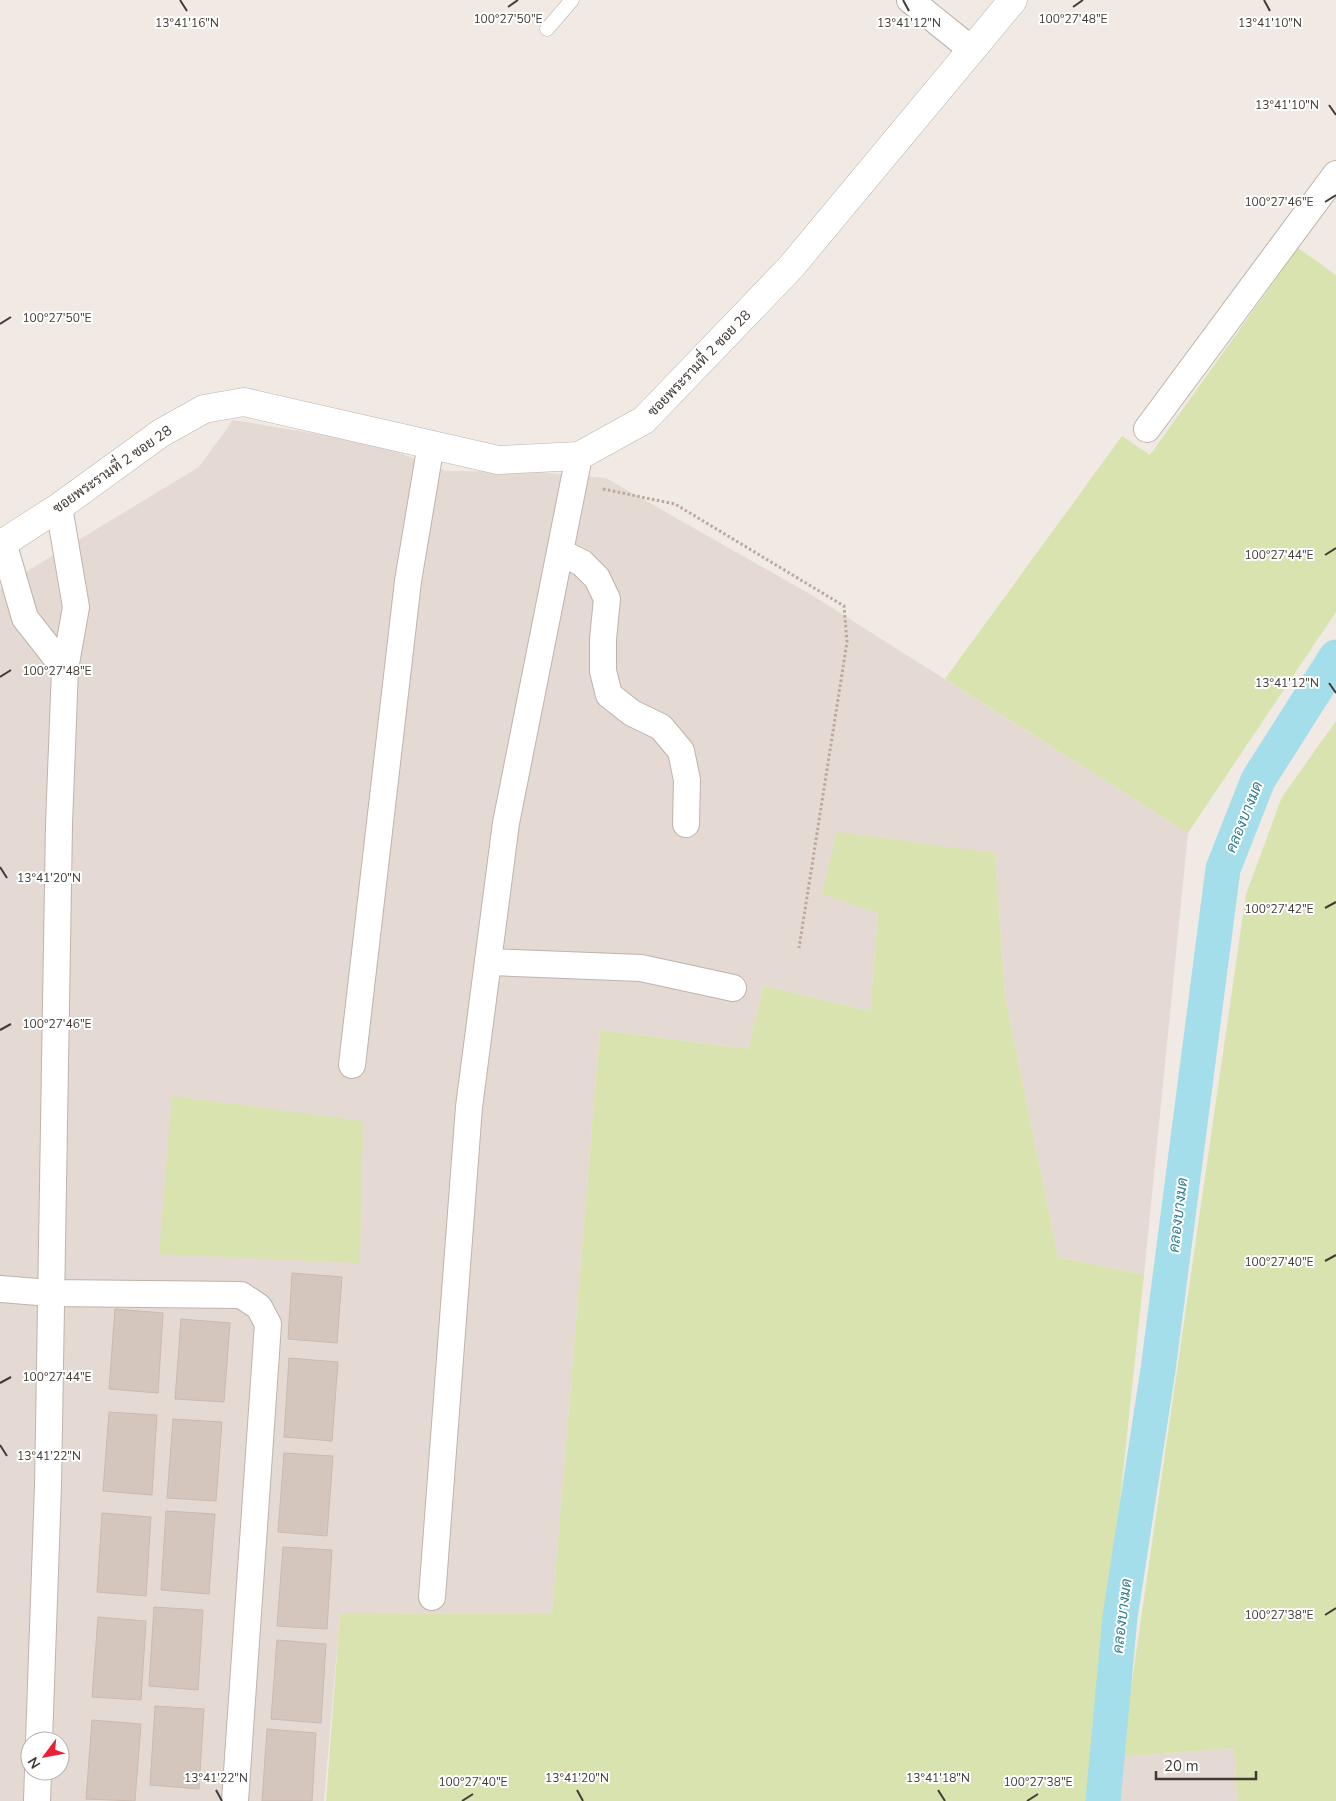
<svg xmlns="http://www.w3.org/2000/svg" width="1336" height="1801" font-family="'Nunito Sans',Sarabun,sans-serif">
	<style>
		.residential { fill: #e4dad3; fill-rule: evenodd }
		.green { fill: #d8e3af }
		.lines { fill: none; stroke-linecap: round; stroke-linejoin: round }
		.canal { stroke: #a4deea; stroke-width: 35 }
		.building { fill: #d4c6bd; stroke: #ccb9ae }
		.service-casing { stroke: #beb3ab; stroke-width: 15 }
		.minor-casing { stroke: #beb3ab; stroke-width: 28 }
		.tertiary-casing { stroke: #beb3ab; stroke-width: 29 }
		.path { stroke: #bca89a; stroke-width: 3; stroke-dasharray: 2.5 2.5; stroke-linecap: butt }
		.service { stroke: #fff; stroke-width: 14 }
		.minor { stroke: #fff; stroke-width: 26 }
		.tertiary { stroke: #fff; stroke-width: 28 }
		.ticks { fill: none; stroke: #423a35; stroke-width: 2 }
		.labels { text-anchor: middle; stroke-width: 4; stroke-linejoin: round; paint-order: stroke }
		.street-label { font-size: 14px; fill: #423a35; stroke: #fff }
		.water-label { font-size: 15px; font-style: italic; fill: #307f90; stroke: #fff }
		.ticks-label { font-size: 12px; text-anchor: middle; fill: #423a35; stroke: #fff; stroke-width: 4; stroke-linejoin: round; paint-order: stroke }
	</style>
	<rect width="100%" height="100%" fill="#f1eae4"/>
	<g class="residential">
		<path d="M233,420L377,444L446,471L540,472L606,478L815,597L1188,833L1144,1275L1058,1257L1005,996L995,853L878,913L870,1011L764,986L748,1049L600,1030L552,1614L340,1613L324,1801H0V590L4,585L199,467ZM30,1741H60V1771H30Z"/>
		<polygon points="1234,1748 1237,1801 1119,1801 1121,1757"/>
	</g>
	<g class="green">
		<polygon points="1298,248 1336,275 1336,612 1188,833 945,679 1122,436 1150,455"/>
		<polygon points="1336,721 1336,1801 1237,1801 1234,1748 1121,1757 1246,894 1282,797"/>
		<polygon points="837,832 995,853 1005,996 1058,1257 1144,1275 1088,1801 326,1801 340,1613 552,1614 600,1030 748,1049 764,986 870,1011 878,913 822,894"/>
		<polygon points="172,1096 363,1121 360,1263 159,1254"/>
	</g>
	<g class="lines">
		<polyline class="canal" points="1103,1801 1120,1617 1158,1370 1223,869 1258,780 1336,657"/>
	</g>
	<g class="building">
		<polygon points="292,1273 342,1277 337,1343 288,1339"/>
		<polygon points="115,1309 163,1313 158,1393 109,1389"/>
		<polygon points="181,1319 230,1323 224,1402 175,1399"/>
		<polygon points="289,1358 338,1362 332,1441 284,1437"/>
		<polygon points="109,1412 157,1415 152,1495 103,1491"/>
		<polygon points="173,1419 222,1422 216,1501 167,1498"/>
		<polygon points="284,1453 333,1456 327,1536 278,1532"/>
		<polygon points="166,1511 215,1514 209,1594 161,1590"/>
		<polygon points="102,1513 151,1517 146,1596 97,1592"/>
		<polygon points="283,1547 332,1550 327,1629 277,1626"/>
		<polygon points="154,1607 203,1610 198,1690 149,1686"/>
		<polygon points="98,1617 146,1621 141,1700 92,1697"/>
		<polygon points="277,1640 326,1644 321,1723 271,1719"/>
		<polygon points="155,1706 204,1709 199,1789 150,1785"/>
		<polygon points="92,1720 141,1724 135,1801 86,1799"/>
		<polygon points="267,1729 316,1733 312,1801 262,1801"/>
	</g>
	<g class="lines">
		<g class="service-casing">
			<polyline id="service" points="547,29 572,0"/>
		</g>
		<g class="minor-casing">
			<g id="minor">
				<polyline points="910,0 972,50"/>
				<polyline points="1147,429 1336,174"/>
				<polyline points="3,542 25,618 65,669"/>
				<polyline points="560,552 582,563 597,578 607,599 603,639 603,671 609,695 632,713 661,727 681,751 687,780 686,824"/>
				<polyline points="488,962 641,968 733,988"/>
				<polyline points="352,1065 408,581 431,444"/>
				<polyline points="0,1289 51,1293 241,1295 259,1307 268,1324 235,1801"/>
				<polyline points="432,1597 469,1107 506,823 579,456"/>
				<polyline points="39,1741 48,1486 59,824 65,669 76,607 59,507"/>
				<polyline points="37,1801 38,1771"/>
			</g>
		</g>
		<g class="tertiary-casing">
			<polyline id="tertiary" points="0,545 59,507 161,433 204,409 244,402 498,460 579,456 644,420 791,267 1013,0"/>
		</g>
		<polyline class="path" points="603,489 675,504 844,606 847,642 799,948"/>
		<use href="#service" class="service"/>
		<use href="#minor" class="minor"/>
		<use href="#tertiary" class="tertiary"/>
	</g>
	<path class="ticks" d="M180,0L187,11M903,0L909,11M1264,0L1270,11M508,7L518,0M1073,7L1083,0M1329,105L1336,115M1325,202L1336,195M0,324L11,317M1325,555L1336,548M0,677L11,670M1329,683L1336,693M0,867L7,878M1325,908L1336,902M0,1030L11,1024M1325,1261L1336,1255M0,1383L11,1377M0,1445L7,1456M1325,1615L1336,1608M216,1790L222,1801M577,1790L583,1801M938,1790L945,1801M462,1801L473,1794M1027,1801L1038,1794"/>
	<g class="labels">
		<g class="street-label">
			<text transform="translate(699 363) rotate(-46)" y="5">ซอยพระรามที่ 2 ซอย 28</text>
			<text transform="translate(112 469) rotate(-35)" y="5">ซอยพระรามที่ 2 ซอย 28</text>
		</g>
		<g class="water-label">
			<text transform="translate(1244 817) rotate(-68)" y="5">คลองบางมด</text>
			<text transform="translate(1178 1215) rotate(-83)" y="5">คลองบางมด</text>
			<text transform="translate(1122 1616) rotate(-83)" y="5">คลองบางมด</text>
		</g>
	</g>
	<g class="ticks-label">
		<text x="508" y="23">100°27'50"E</text>
		<text x="1073" y="23">100°27'48"E</text>
		<text x="187" y="27">13°41'16"N</text>
		<text x="909" y="27">13°41'12"N</text>
		<text x="1270" y="27">13°41'10"N</text>
		<text x="1287" y="109">13°41'10"N</text>
		<text x="1279" y="206">100°27'46"E</text>
		<text x="57" y="322">100°27'50"E</text>
		<text x="1279" y="559">100°27'44"E</text>
		<text x="57" y="675">100°27'48"E</text>
		<text x="1287" y="687">13°41'12"N</text>
		<text x="49" y="882">13°41'20"N</text>
		<text x="1279" y="913">100°27'42"E</text>
		<text x="57" y="1028">100°27'46"E</text>
		<text x="1279" y="1266">100°27'40"E</text>
		<text x="57" y="1381">100°27'44"E</text>
		<text x="49" y="1460">13°41'22"N</text>
		<text x="1279" y="1619">100°27'38"E</text>
		<text x="216" y="1782">13°41'22"N</text>
		<text x="577" y="1782">13°41'20"N</text>
		<text x="938" y="1782">13°41'18"N</text>
		<text x="473" y="1786">100°27'40"E</text>
		<text x="1038" y="1786">100°27'38"E</text>
	</g>
	<g transform="translate(45 1756) rotate(238)"><circle r="24" fill="#ffffff" stroke="#b3b0ae"/>
	<path d="M0-4L9 19L0 12L-9 19Z" fill="#ea2134"/>
	<text y="-8" font-size="14" font-weight="bold" text-anchor="middle" fill="#423a35">N</text>
	</g>
	<path d="M1156 1771v8h100v-8" fill="none" stroke="#423a35" stroke-width="2.5"/>
	<text x="1164" y="1771" font-size="15" fill="#423a35" stroke="#ffffff" stroke-width="4" paint-order="stroke">20 m</text>
</svg>
